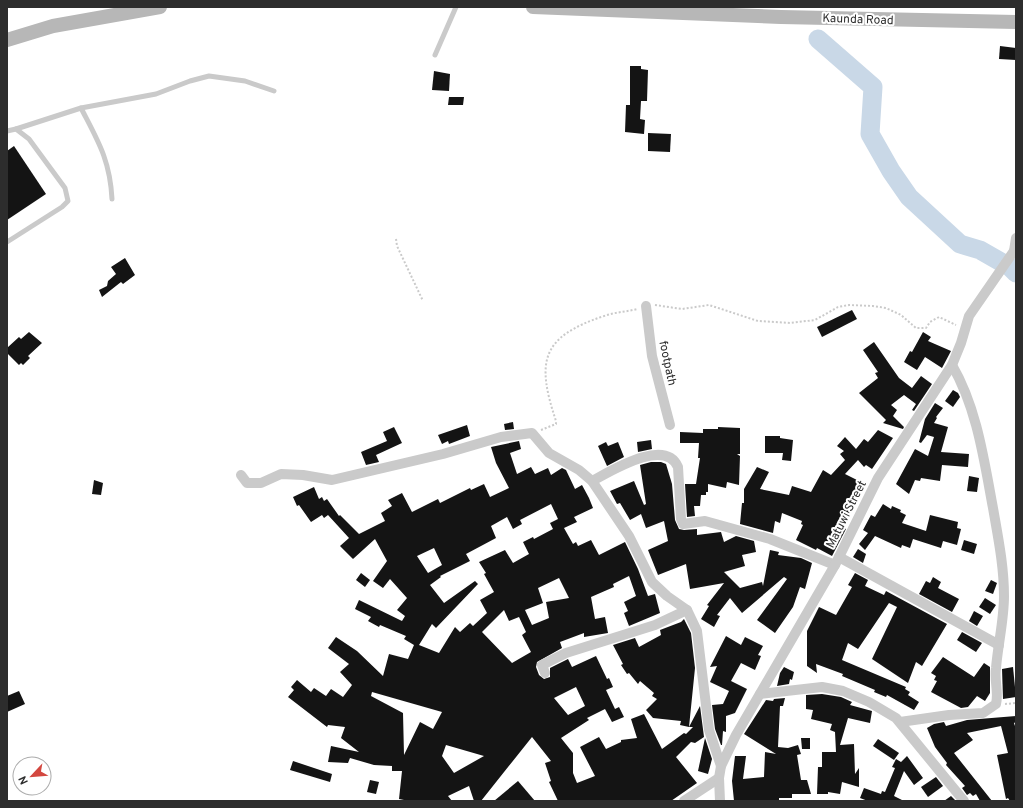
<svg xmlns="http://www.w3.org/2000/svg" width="1023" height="808" font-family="Overpass,sans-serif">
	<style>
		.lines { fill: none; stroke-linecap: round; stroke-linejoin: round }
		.river { stroke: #c9d8e7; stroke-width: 19 }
		.building { fill: #141414; fill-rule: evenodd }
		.path { stroke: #cacaca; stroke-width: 2; stroke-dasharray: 2 2; stroke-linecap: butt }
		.service { stroke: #cacaca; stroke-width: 5 }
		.minor { stroke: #cacaca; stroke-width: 10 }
		.secondary { stroke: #b7b7b7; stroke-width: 14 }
		.labels { text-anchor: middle; stroke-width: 4; stroke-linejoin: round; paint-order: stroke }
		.street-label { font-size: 12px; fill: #2d2d2d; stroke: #fff }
	</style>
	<rect width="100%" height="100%" fill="#fff"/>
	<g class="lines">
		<g class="river">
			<polyline points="818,39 873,87 870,134 891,171 909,197 960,244 980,250 1001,262"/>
			<polyline points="1010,267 1016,273"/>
		</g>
	</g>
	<g class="building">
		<polygon points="1000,46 1016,48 1016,60 999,59"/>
		<polygon points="630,66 641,66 641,69 648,70 647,101 641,101 640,119 645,120 644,134 625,132 626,105 630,105"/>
		<polygon points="434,71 450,74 449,91 432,90"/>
		<polygon points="449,97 464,97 463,105 448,105"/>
		<polygon points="648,133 671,134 670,152 648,151"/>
		<polygon points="14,146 46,194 7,220 7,151"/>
		<polygon points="125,258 135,275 123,284 121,282 102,297 99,290 107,286 108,281 116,274 111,267"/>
		<polygon points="852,310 857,319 822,337 817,327"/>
		<polygon points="29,332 42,343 28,356 30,358 23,365 21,363 19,365 7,353 7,348 19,337 21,339"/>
		<polygon points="923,332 931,337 928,341 951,351 942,368 925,357 917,370 904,362 910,351 912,352"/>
		<polygon points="874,342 899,378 912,388 921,376 932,384 914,411 912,410 916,404 904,395 891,405 897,410 893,416 904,427 903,429 883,423 886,420 859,393 878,378 875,373 878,372 863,350"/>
		<polygon points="953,390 958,393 960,397 953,407 945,401"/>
		<polygon points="935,403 943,408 936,417 937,418 934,423 948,427 941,452 969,454 968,467 942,465 940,481 921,478 920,481 915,480 909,494 896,484 915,449 928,456 934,437 927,435 921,443 919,442 925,419"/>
		<polygon points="513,422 514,429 505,430 504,424"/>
		<polygon points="467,425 470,436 449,444 448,441 442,444 438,435"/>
		<polygon points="394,427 402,443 376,455 379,462 366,465 361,452 387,441 383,432"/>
		<polygon points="718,427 740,428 740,454 737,454 740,456 739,485 727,482 726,488 708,484 708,492 706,492 706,495 701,495 700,506 694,506 695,516 687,517 685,484 696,484 700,458 698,458 699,443 680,443 680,432 703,433 703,429 718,429"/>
		<polygon points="878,430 893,438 872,469 866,465 864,467 858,460 845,474 863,483 863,487 842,527 846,529 832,556 817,548 816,550 796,540 803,525 801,524 802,521 782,513 780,523 775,521 773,533 740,524 742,503 744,503 744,489 757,467 769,472 760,489 789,495 792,486 811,492 823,470 831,475 845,460 840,454 844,451 837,446 845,437 856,449 864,439 868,442"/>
		<polygon points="765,436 780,436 780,438 793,440 791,461 782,460 783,453 765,453"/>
		<polygon points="651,440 652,449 638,452 637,442"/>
		<path d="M519,441L521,449L510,453L517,474L531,467L535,474L548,468L551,475L562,468L566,470L575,489L582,485L589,498L593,508L574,517L577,522L564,528L573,544L576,542L578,546L591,540L599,555L625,542L638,569L648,596L655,594L660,613L629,626L624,613L628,611L624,602L636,596L629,576L613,584L614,587L591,597L595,619L605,617L608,633L584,637V633L560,642L562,648L537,662L536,667L539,675L544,679L550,677V668L568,659L572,667L596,656L607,679L609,678L613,687L606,690L615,709L619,707L624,717L612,722L605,709L587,718L589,720L561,738L573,753V773L577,783L595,776L580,747L599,737L606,749L621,742V740L637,738L631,719L644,714L662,749L684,733L686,734L693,727H689L700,706L704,737L695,743L691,742L676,757L697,783L671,801H558L549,782L551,781L545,763L551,761L532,737L481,801H474L469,786L448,796L452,801H409L399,799L402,771H392V766L374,765L350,758L348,763L328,762L331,746L359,752L341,738L345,727L328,725L327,727L288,697L294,690L291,687L297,680L311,692L314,688L326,696L331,689L343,697L352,685L340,672L349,664L328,648L336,637L357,651L383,676L389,654L408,659L414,645L404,639L406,636L380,625L379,627L368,621L371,617L355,609L359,600L402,621L405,616L397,610L407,598L390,579L383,588L373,581L387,561L375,539L353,559L340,546L349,538L328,515L324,518L322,515L311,522L299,505L297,506L293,497L314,487L319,499L322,497L324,501L327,499L339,516L340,515L359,534L385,521L381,513L392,506L388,500L402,493L412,512L438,499L440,503L470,488L471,490L484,484L490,497L509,488L496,463L491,447ZM551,504L558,519L550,523L553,529L534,539L533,537L523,542L529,554L513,563L505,550L479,562L486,573L484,574L494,592L480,600L487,613L473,626L470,623L460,632L455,627L439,653L419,645L432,624L436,628L478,584L475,581L444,603L430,585L441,577L440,576L470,561L466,554L496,538L491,526L507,517L513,529L522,524L520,520ZM434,548L442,565L428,573L417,556ZM559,578L569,598L546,602L549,618L532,625L525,610L543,603L538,588ZM504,610L509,621L519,617L526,632L522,635L531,652L512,663L482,632ZM576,687L585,706L568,715L554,698ZM372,692L442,712L433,729L420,722L404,755L403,713L371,696ZM446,745L484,756L454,773L442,756Z"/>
		<polygon points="606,442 608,446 618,442 624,457 607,466 598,446"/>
		<polygon points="651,462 661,462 666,464 672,484 675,520 679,529 684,530 697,529 697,535 721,532 724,542 736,536 754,541 756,552 742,555 745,566 724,572 740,588 762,582 763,586 770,550 779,552 778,555 801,558 812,563 805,589 800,587 793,607 775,633 757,620 787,579 784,577 742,613 730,598 717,615 720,616 714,627 701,619 709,606 707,605 724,583 690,589 686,564 658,575 648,550 668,541 664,521 646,528 641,514 630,520 620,503 617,504 610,491 634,481 644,505 646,504 640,465"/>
		<polygon points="969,476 979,478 977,492 967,491"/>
		<polygon points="94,480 103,483 101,495 92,494"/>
		<polygon points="883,504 891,509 892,506 901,510 900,512 906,515 902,523 926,531 930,515 958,522 957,528 961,529 957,545 943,541 941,548 913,539 910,548 902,545 901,548 875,536 865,550 859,544 868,533 863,530 871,515 875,517"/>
		<polygon points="964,540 977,544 974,554 961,550"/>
		<polygon points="858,549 866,554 863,563 853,557"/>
		<polygon points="361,573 370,580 365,587 356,580"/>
		<polygon points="855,573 868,580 865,586 884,595 886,591 947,624 922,666 916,662 908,683 872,659 897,607 889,603 858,649 848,643 842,660 906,687 905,689 910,692 908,695 919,702 914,710 887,695 886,697 874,692 875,690 842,676 843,674 816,664 817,673 807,666 807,631 819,607 836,615 852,587 848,585"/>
		<polygon points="933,577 941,582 938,588 959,599 952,612 919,594 926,581 930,583"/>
		<polygon points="991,580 997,583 993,594 985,591"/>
		<polygon points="985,598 996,605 990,614 979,607"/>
		<polygon points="974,611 983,616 977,626 969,621"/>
		<polygon points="684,619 691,633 695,668 689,727 680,725 681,721 653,718 646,710 657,699 652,696 654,693 640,681 638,684 629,673 627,674 621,665 623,664 613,645 635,638 639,647 661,635 660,630 681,622"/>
		<polygon points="962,632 982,643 976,652 957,640"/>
		<polygon points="726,636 741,645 745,637 763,646 758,655 761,656 755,670 741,663 731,681 747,689 735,713 726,716 726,732 723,731 722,745 721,745 715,729 712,705 723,704 729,691 710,682 717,666 710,667"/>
		<polygon points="943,657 974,677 984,663 990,667 990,693 985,701 977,696 968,707 961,708 931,692 937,681 934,680 936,676 931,673"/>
		<polygon points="784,667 794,672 792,680 790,679 789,684 777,686 780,673"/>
		<polygon points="1013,667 1016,697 1003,699 1002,669"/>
		<polygon points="19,691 25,704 7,712 7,696"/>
		<polygon points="822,694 841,697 852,702 850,705 872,711 870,723 848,718 840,745 854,744 855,774 859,768 859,787 842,782 840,794 828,792 828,794 817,794 818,767 822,767 822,752 836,752 835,732 830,730 832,724 811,719 813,710 806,709 806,695"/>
		<polygon points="785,698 783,706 780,706 778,747 788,748 798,745 801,754 797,755 801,780 807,780 811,794 792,794 792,798 779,798 779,801 734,801 732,781 735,756 746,756 743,779 764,777 765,752 776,754 744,734 766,700 773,701 774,699"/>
		<polygon points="1016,716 1016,722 1014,723 1016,729 1016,801 1010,801 1008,798 1006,799 997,755 1008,753 1001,726 967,733 973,740 954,753 992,801 980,801 976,794 973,796 970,793 967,795 962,788 965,786 946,765 947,763 935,747 927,728 934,724 944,722 946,726 967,720"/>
		<polygon points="705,738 712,759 708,774 698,771"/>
		<polygon points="801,738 810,738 810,749 802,749"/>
		<polygon points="878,739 899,753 894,760 873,746"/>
		<polygon points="907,756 923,778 914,785 904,771 894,796 904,801 868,801 860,798 864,788 881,794 882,791 885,792 895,768 892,767 896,759 901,762"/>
		<polygon points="293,761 332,774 330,782 290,770"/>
		<polygon points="936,777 943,786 928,797 921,787"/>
		<polygon points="370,780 379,782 376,794 367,792"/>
		<polygon points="518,781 535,801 494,801"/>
		<polygon points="951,796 956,801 944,801"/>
	</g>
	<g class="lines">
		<g class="path">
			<polyline points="396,239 397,246 423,301"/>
			<polyline points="655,305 682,309 709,305 758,321 790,323 815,320 838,307 849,305 873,306 886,308 901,315 916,328 926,328 930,322 939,317 956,325"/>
			<path d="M541,430L556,424V421C536,361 541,337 604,316C615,312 626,312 637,309"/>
			<polyline points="1005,704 1016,703"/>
		</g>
		<g class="service">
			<polyline points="435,55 456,7"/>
			<path d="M81,108C98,141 110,160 112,199"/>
			<polyline points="16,129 81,108 156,94 190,81 209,76 245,81 274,91"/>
			<polyline points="7,131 16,129 29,139 65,188 68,201 62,207 7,242"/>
		</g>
		<g class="minor">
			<polyline points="1014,251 1016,238"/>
			<polyline points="646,306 652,356 670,425"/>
			<polyline points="241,475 247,483 261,483 281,474 303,475 332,480 443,454 501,437 532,433 549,453 579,470 592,481 629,536 652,582 667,596 687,610 697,631 709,730 721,766"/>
			<path d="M592,481C611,471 665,437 678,467L681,519L683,524L705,521L770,539L835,565"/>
			<polyline points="839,557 999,645"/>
			<polyline points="545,673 542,665 566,653 655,625 687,610"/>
			<polyline points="760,694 822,687 843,691 869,702 896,718 964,801"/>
			<path d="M900,722L949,715L983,713L996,704C999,692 994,681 996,668C998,644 1004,620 1004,596C1004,566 998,537 993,508C984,460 977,408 952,365"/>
			<polyline points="684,801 719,778"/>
			<polyline points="720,801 719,778 721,766 736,735 835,565 878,478 952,365 961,343 969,316 1016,248"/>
		</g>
		<g class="secondary">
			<polyline points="533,7 781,17 1016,22"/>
			<polyline points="7,40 53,26 160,7"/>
		</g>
	</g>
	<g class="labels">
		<g class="street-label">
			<text transform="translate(858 19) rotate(2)" y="4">Kaunda Road</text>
			<text transform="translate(668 363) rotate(78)" y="4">footpath</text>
			<text transform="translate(846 514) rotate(-63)" y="4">Matuwi Street</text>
		</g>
	</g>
	<rect width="1023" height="808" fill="none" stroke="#2d2d2d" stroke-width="16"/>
	<g transform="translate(32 776) rotate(244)"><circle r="19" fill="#ffffff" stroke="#ababab"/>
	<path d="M0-3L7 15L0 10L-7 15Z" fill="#d3473f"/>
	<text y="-6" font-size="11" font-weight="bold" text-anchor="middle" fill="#2d2d2d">N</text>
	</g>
</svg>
